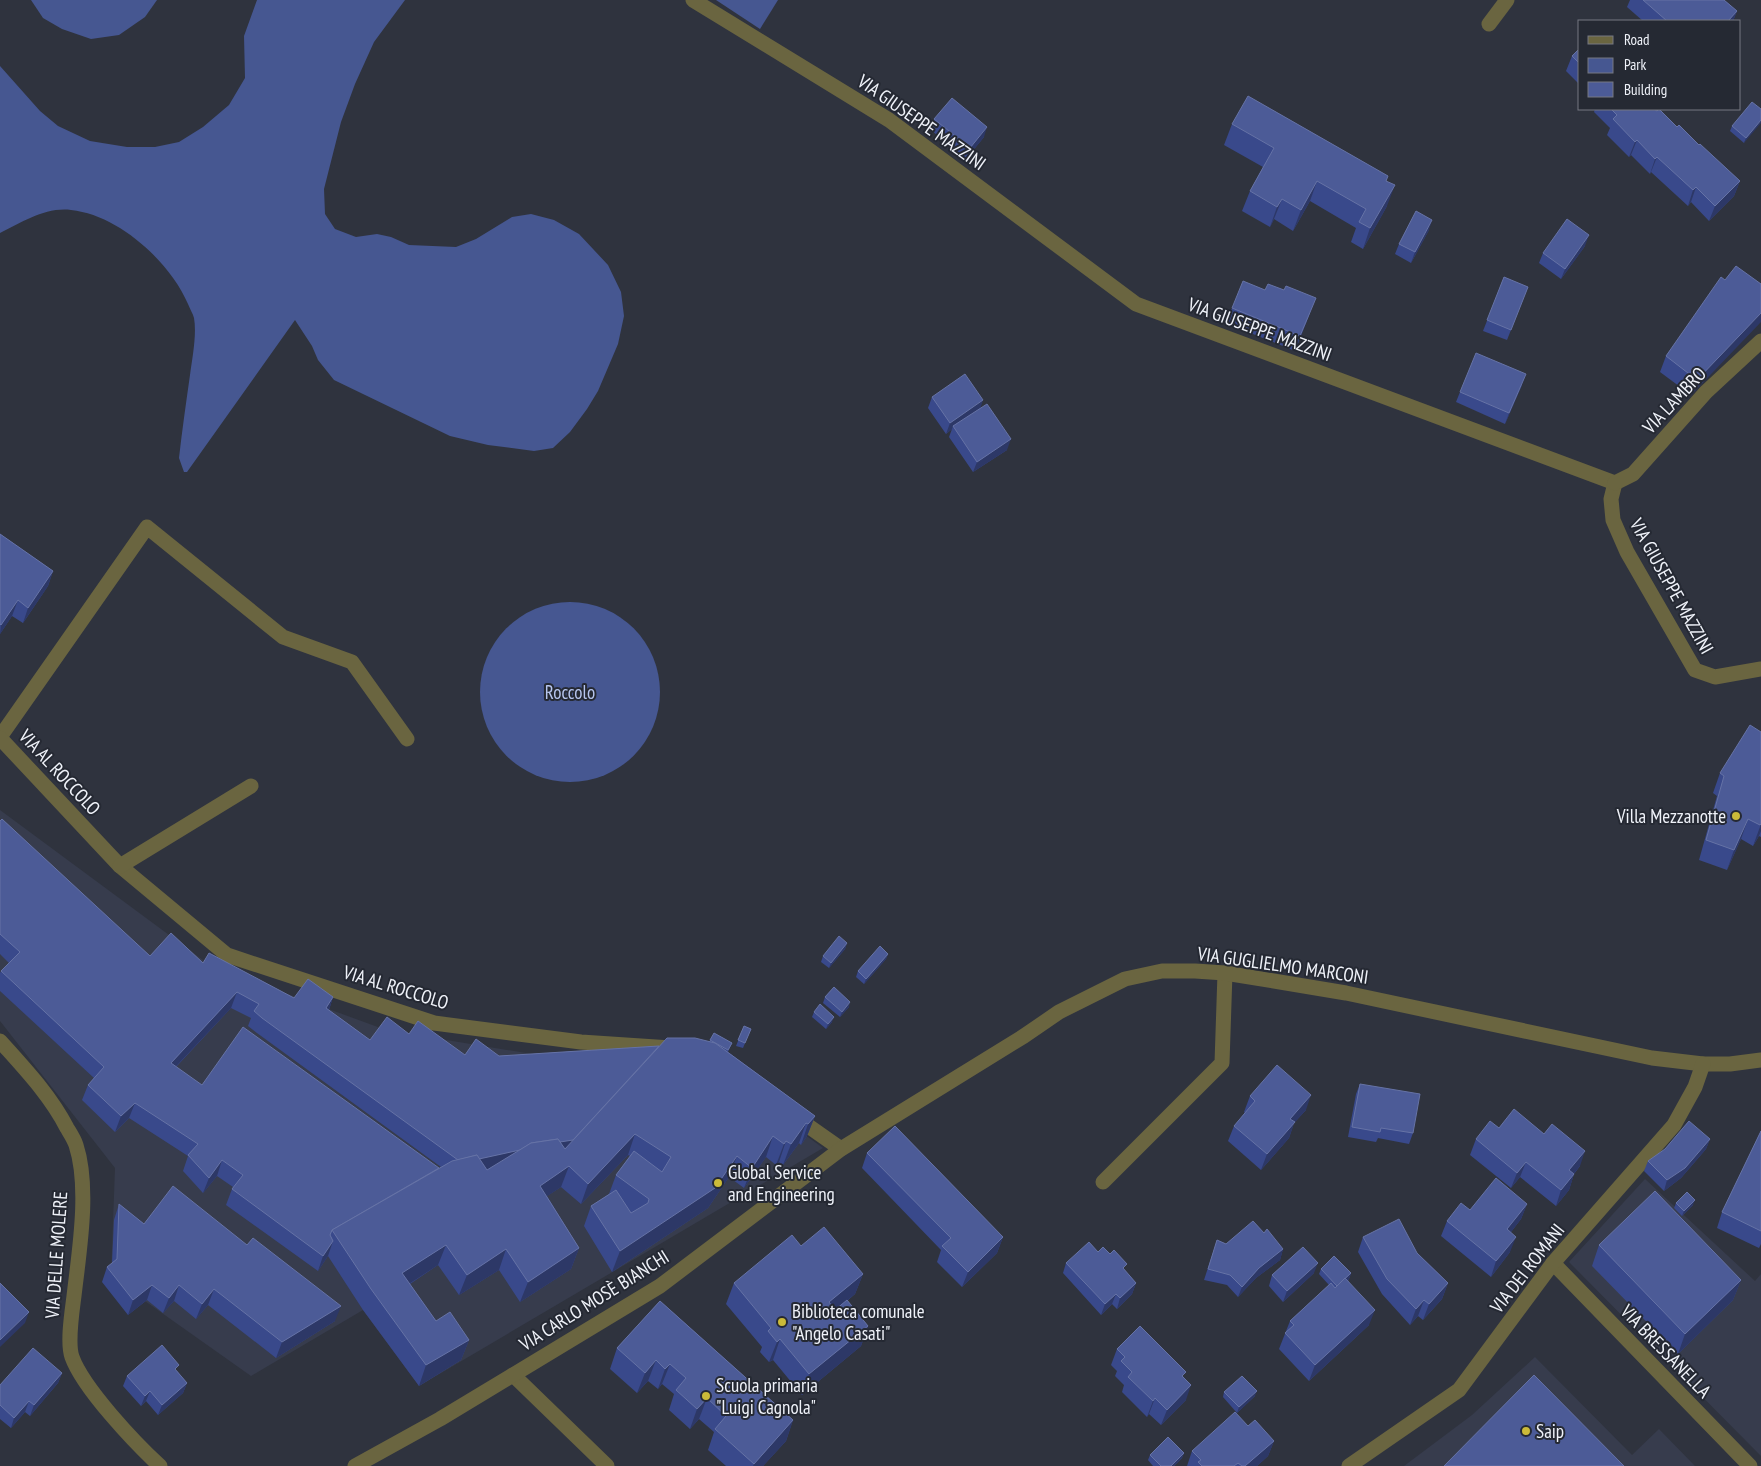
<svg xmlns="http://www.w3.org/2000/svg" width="1761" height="1466" font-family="'PT Sans Narrow',sans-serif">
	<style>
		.built { fill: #373c4d }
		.green { fill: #465791 }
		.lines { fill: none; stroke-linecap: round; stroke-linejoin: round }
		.street { stroke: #6a6540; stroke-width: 15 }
		.wall { fill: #39498b; fill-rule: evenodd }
		.shaded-wall { fill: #2d3867 }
		.building { fill: #4c5b97; stroke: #6673a6 }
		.poi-dot { fill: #cbba39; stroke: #252933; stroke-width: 2 }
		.labels { text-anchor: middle; stroke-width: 4; stroke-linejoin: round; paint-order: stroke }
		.street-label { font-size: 19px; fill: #eff2f9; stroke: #252933 }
		.park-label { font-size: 19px; fill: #b7c6ef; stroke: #252933 }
		.poi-label { font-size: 19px; fill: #eff2f9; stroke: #252933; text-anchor: start }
	</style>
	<rect width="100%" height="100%" fill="#2f333e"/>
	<g class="built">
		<polygon points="0,810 211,966 386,1030 550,1057 701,1059 823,1148 419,1386 363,1310 251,1376 111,1277 115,1168 0,1021"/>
		<polygon points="1645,1179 1755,1281 1761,1274 1761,1456 1569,1262"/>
		<polygon points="1535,1357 1632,1455 1659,1429 1695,1466 1404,1466 1472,1415"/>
	</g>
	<g class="green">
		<polygon points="31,0 157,0 145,17 119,35 91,39 62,29 43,18"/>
		<path d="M257,0H405L374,42L355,84L341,122L324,189L325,214L335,229L356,237L377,234L391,237L409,245L456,247L476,239L512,217L531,214L554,220L579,234L608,265L621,292L624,316L618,344L598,391L587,409L570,432L553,448L534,451L488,445L450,436L334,380L318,360L312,346L295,320L187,472H184L179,458C182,431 186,403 190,375C192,359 197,335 194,318C193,314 190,309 188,304C170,262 119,215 71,210C45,207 23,222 0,233V66L40,111L58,126L90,141L127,147H155L179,142L203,127L229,105L245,78L244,36Z"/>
		<polygon points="716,0 778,0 760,29"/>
		<circle cx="570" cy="692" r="90"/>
	</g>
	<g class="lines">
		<g class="street">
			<polyline points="693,0 889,120 1136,304 1615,483"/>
			<polyline points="1489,24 1507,0"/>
			<polyline points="1615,483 1611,499 1613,520 1627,552 1695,670 1715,677 1761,669"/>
			<polyline points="1615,483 1633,474 1706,392 1761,341"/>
			<polyline points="0,737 147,527 283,637 352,662 407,739"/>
			<polyline points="0,738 120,866 227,955 434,1023 581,1042 671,1048"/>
			<polyline points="120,866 251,786"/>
			<path d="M0,1041C25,1069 50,1095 67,1128C70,1133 74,1139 76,1145C90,1188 79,1252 74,1296C72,1312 67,1343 72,1357C83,1388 135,1443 160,1466"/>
			<polyline points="794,1116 841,1149"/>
			<polyline points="1103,1182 1222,1063 1225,973"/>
			<polyline points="1553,1263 1750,1466"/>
			<polyline points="513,1375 607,1466"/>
			<polyline points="355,1466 440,1419 660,1286 841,1149 1024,1036 1059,1012 1125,979 1162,971 1195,971 1225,973 1346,993 1652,1058 1703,1064 1730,1064 1761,1060"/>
			<polyline points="1349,1466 1459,1390 1553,1263 1674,1125 1695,1087 1703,1064"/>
		</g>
	</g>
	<g class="wall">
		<polygon points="1630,0 1724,0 1737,11 1733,21 1643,21 1627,7"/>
		<polygon points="1580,48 1580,85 1566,71 1572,56"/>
		<polygon points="1595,109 1654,109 1699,145 1740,181 1734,196 1709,221 1691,202 1688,206 1651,172 1650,174 1631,155 1629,157 1607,135 1610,128 1594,112"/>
		<polygon points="1761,109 1744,143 1730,131 1732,126"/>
		<polygon points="934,119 984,137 966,159 931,130"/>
		<polygon points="1232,124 1387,181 1387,206 1363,249 1351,242 1356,228 1310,201 1293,231 1274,219 1270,227 1242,211 1250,191 1263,167 1224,145"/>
		<polygon points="1429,230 1411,263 1395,254 1399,244"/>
		<polygon points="1585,246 1561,279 1539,263 1543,253"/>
		<polygon points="1504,277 1528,287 1507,340 1483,331"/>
		<polygon points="1725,280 1761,284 1691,395 1660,372 1666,356"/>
		<polygon points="1232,308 1310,313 1295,351 1226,323"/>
		<polygon points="1522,385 1505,424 1456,402 1460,392"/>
		<polygon points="932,397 980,408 1007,450 973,472 949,437 952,429 946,434 928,408"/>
		<polygon points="0,534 53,571 48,586 23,623 12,616 0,634"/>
		<polygon points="1761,732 1761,837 1759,836 1753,846 1741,839 1727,870 1699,860 1717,796 1713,793 1720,773"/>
		<path d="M0,821L150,956L203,963L294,998L333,997L329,1010L370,1040L409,1034L465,1055L499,1056L659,1046L709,1042L714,1033L732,1043L728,1052L815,1116L807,1136L801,1145L799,1143L783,1165L779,1162L776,1165L766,1157L744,1188L729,1177L708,1208L612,1272L584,1226L591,1206L609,1194L616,1175L630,1156L628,1155L581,1204L561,1187L547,1196L579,1248L571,1269L520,1302L499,1270L459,1295L438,1265L410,1284L436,1321L469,1340L461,1360L419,1386L363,1310L328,1256L318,1271L226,1205L232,1189L233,1187L217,1176L203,1193L183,1171L188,1156L129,1118L115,1132L82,1100L88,1085L94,1078L0,991V973L1,971L9,963L0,954ZM231,1008L251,1018L248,1026L257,1033L441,1167L439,1168L202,1085L176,1067Z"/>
		<polygon points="847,943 845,949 829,968 821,962 823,956"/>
		<polygon points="888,954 886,959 864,984 856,977 858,971"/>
		<polygon points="825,997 849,1007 840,1017 823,1003"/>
		<polygon points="814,1012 832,1022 826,1029 812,1017"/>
		<polygon points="744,1026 751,1029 743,1048 736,1046"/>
		<polygon points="1360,1084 1413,1133 1409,1144 1378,1138 1376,1142 1348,1137 1356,1094"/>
		<polygon points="1250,1096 1306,1110 1294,1123 1289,1138 1261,1170 1228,1141 1234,1126 1245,1113 1244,1112"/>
		<polygon points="1499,1128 1580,1166 1574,1174 1569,1190 1556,1206 1520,1177 1511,1188 1470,1155 1476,1139"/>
		<polygon points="1761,1131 1761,1244 1759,1248 1717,1228 1722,1212"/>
		<polygon points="1710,1139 1706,1149 1681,1178 1664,1191 1644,1171 1648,1161"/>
		<polygon points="867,1153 1003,1237 997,1253 962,1287 937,1262 941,1250 862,1168"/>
		<polygon points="1676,1203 1693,1205 1682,1216 1674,1208"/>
		<polygon points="119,1204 144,1224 335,1321 276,1358 208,1305 196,1319 174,1301 163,1313 147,1300 128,1315 102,1282 107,1267 112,1263 114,1220"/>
		<polygon points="1527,1204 1521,1219 1511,1232 1510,1252 1491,1277 1441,1236 1447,1221 1470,1210"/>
		<polygon points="1264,1233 1283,1249 1280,1260 1256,1278 1238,1297 1227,1285 1204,1280 1217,1240 1226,1244"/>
		<polygon points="1363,1237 1417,1253 1448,1283 1442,1299 1423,1320 1418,1316 1410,1325 1382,1294 1358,1252"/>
		<polygon points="1599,1245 1741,1280 1733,1300 1678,1354 1592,1266"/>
		<polygon points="801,1246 863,1274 855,1294 847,1301 868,1326 861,1346 802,1395 773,1360 769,1362 760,1352 762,1347 726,1304 734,1283"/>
		<polygon points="1098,1252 1125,1271 1136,1283 1132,1294 1117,1309 1112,1304 1101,1315 1063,1273 1066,1263"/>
		<polygon points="1321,1269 1351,1273 1349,1279 1348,1280 1369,1325 1309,1381 1279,1349 1290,1321 1329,1285 1319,1274"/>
		<polygon points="1314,1273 1283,1302 1269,1286 1272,1275"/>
		<polygon points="660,1301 793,1420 786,1441 763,1466 726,1466 708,1450 714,1432 699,1419 690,1429 669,1410 674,1394 662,1384 658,1389 648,1381 637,1393 610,1369 617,1348"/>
		<polygon points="1117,1349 1184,1377 1186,1400 1161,1425 1149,1414 1147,1417 1122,1392 1124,1385 1115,1376 1117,1371 1111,1365"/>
		<polygon points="177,1371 187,1383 183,1393 158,1415 146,1401 141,1406 123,1386 127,1376"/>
		<polygon points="62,1373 58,1383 30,1416 25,1412 11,1428 0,1419 0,1385"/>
		<polygon points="1224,1392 1255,1396 1237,1413 1223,1397"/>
		<polygon points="1248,1426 1274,1441 1268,1456 1257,1466 1187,1466 1192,1451"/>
		<polygon points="1184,1453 1182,1458 1174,1466 1153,1466 1148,1460 1150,1455"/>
	</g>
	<g class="shaded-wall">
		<polygon points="1737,11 1733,21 1728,21"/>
		<polygon points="1761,120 1761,123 1744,143 1746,138"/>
		<polygon points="987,127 984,137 966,159 970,148"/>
		<polygon points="1637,140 1631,155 1629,157 1635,142"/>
		<polygon points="1657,157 1651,172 1650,174 1655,159"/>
		<polygon points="1317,181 1310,201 1293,231 1301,210"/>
		<polygon points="1740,181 1734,196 1709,221 1715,206"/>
		<polygon points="1395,185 1387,206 1363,249 1370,228"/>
		<polygon points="1696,187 1691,202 1688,206 1693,190"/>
		<polygon points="1282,199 1274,219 1270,227 1277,207"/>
		<polygon points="1432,220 1429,230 1411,263 1415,252"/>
		<polygon points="1589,235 1585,246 1561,279 1565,269"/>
		<polygon points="1316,298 1310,313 1295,351 1300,336"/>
		<polygon points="1761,313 1761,322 1691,395 1697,380"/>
		<polygon points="1526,374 1522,385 1505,424 1509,413"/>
		<polygon points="983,400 980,410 953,426 952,429 946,434 950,423"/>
		<polygon points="1011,439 1007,450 973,472 977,462"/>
		<polygon points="53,571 48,586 23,623 28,608"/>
		<polygon points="18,600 12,616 0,634 1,625"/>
		<polygon points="1748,819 1741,839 1727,870 1734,850"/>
		<polygon points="1761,824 1761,831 1759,836 1753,846"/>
		<polygon points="847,943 845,949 829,968 831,963"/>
		<polygon points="888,954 886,959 864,984 866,979"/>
		<polygon points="237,992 231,1008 165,1078 171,1063"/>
		<polygon points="333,997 328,1013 326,1008"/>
		<polygon points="850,1002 849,1007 840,1017 842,1012"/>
		<polygon points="834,1017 832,1022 826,1029 828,1024"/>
		<polygon points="1311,1095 1306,1110 1294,1123 1289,1138 1261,1170 1267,1154 1290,1119"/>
		<polygon points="135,1103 129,1118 115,1132 121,1116"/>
		<polygon points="815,1116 807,1136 801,1145 808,1124"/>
		<polygon points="806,1123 799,1143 783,1165 791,1144"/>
		<polygon points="635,1134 628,1155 581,1204 588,1184"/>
		<polygon points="773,1136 766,1157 744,1188 752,1168"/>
		<polygon points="576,1139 570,1155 456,1179 462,1163 529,1147"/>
		<polygon points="1710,1139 1706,1149 1681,1178 1664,1191 1667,1180"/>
		<polygon points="786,1141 779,1162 776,1165 784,1144"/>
		<polygon points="1585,1151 1580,1166 1564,1186 1569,1170"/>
		<polygon points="737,1156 729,1177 708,1208 612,1272 620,1251"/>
		<polygon points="222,1160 217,1176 203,1193 209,1178"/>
		<polygon points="1526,1162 1520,1177 1511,1188 1517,1173"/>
		<polygon points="569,1166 561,1187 532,1206 540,1186"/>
		<polygon points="1574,1174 1569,1190 1556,1206 1561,1190"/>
		<polygon points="1695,1200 1693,1205 1682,1216 1684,1211"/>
		<polygon points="1527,1204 1521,1219 1501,1245 1507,1229"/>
		<polygon points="1003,1237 997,1253 962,1287 968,1272"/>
		<polygon points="1516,1237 1510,1252 1491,1277 1496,1261"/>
		<polygon points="333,1241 328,1256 318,1271 323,1256"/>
		<polygon points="446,1245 438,1265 395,1293 402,1273"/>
		<polygon points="579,1248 571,1269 520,1302 528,1282"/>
		<polygon points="506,1249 499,1270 459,1295 467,1275"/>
		<polygon points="1283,1249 1280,1260 1256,1278 1238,1297 1242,1287 1259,1268"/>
		<polygon points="1318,1263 1314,1273 1283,1302 1287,1291"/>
		<polygon points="1351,1273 1349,1279 1336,1292 1338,1287"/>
		<polygon points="863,1274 855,1294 821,1322 829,1302"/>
		<polygon points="1741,1280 1733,1300 1678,1354 1685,1334"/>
		<polygon points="1136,1283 1132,1294 1117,1309 1120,1298"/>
		<polygon points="1448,1283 1442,1299 1423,1320 1429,1304"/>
		<polygon points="152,1285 147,1300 128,1315 133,1300"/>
		<polygon points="179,1285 174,1301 163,1313 169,1298"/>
		<polygon points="214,1289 208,1305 196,1319 202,1304"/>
		<polygon points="1116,1294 1112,1304 1101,1315 1105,1304"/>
		<polygon points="1424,1300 1418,1316 1410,1325 1416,1309"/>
		<polygon points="341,1306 335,1321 276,1358 282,1342"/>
		<polygon points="1375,1310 1369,1325 1309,1381 1315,1365"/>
		<polygon points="29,1312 25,1323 0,1347 0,1340"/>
		<polygon points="868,1326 861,1346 802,1395 809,1374"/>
		<polygon points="780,1339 773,1360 769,1362 777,1342"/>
		<polygon points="469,1340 461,1360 419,1386 426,1365"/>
		<polygon points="656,1360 648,1381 637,1393 645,1373"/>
		<polygon points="670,1364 662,1384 658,1389 665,1369"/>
		<polygon points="62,1373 58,1383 30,1416 34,1405"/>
		<polygon points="187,1383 183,1393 158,1415 162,1405"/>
		<polygon points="1191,1385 1186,1400 1161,1425 1167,1410"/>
		<polygon points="150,1391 146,1401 141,1406 145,1396"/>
		<polygon points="1257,1391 1255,1396 1237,1413 1239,1407"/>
		<polygon points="707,1398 699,1419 690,1429 697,1409"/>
		<polygon points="1155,1398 1149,1414 1147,1417 1153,1401"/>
		<polygon points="29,1401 25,1412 11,1428 14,1418"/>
		<polygon points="793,1420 786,1441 763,1466 753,1466 754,1464"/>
		<polygon points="1274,1441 1268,1456 1257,1466 1245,1466"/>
		<polygon points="1184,1453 1182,1458 1174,1466 1171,1466"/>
	</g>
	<g class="building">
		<polygon points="1643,0 1724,0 1737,11 1728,21 1667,21"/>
		<polygon points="1580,48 1580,64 1572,56"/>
		<polygon points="1248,96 1388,176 1386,181 1395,185 1370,228 1359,222 1366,209 1317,181 1301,210 1282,199 1277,207 1250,191 1274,148 1232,124"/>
		<polygon points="952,98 987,127 970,148 934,119"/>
		<polygon points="1752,102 1761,109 1761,120 1746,138 1732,126"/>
		<polygon points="1611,109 1654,109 1657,111 1659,109 1677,127 1679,125 1699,145 1700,144 1740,181 1715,206 1696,187 1693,190 1657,157 1655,159 1637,140 1635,142 1613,119 1617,115"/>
		<polygon points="1416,211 1432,220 1415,252 1399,244"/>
		<polygon points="1567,219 1589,235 1565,269 1543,253"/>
		<polygon points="1736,266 1761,284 1761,313 1697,380 1666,356 1721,277 1725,280"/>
		<polygon points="1504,277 1528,287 1511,330 1487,320"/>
		<polygon points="1243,281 1265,290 1268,284 1284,290 1286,286 1316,298 1300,336 1232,308"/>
		<polygon points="1476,353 1526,374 1509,413 1460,392"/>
		<polygon points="965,374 983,400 950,423 932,397"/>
		<polygon points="987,404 1011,439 977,462 953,426"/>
		<polygon points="0,534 53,571 28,608 18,600 1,625 0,624"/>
		<polygon points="1750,725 1761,732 1761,824 1760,825 1748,819 1734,850 1706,840 1724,776 1720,773"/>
		<polygon points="2,819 150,956 171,933 203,963 209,953 294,998 308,979 333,997 326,1008 370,1040 387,1017 409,1034 418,1021 465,1055 476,1039 499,1056 659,1046 573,1140 560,1142 558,1139 531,1143 520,1150 479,1159 477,1155 458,1160 262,1018 254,1011 259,1004 237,992 171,1063 202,1085 243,1027 439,1168 332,1230 330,1235 333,1241 323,1256 232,1189 243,1175 222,1160 209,1178 188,1155 198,1144 135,1103 121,1116 88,1085 104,1067 1,971 20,952 0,934 0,821"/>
		<polygon points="839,936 847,943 831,963 823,956"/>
		<polygon points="880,946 888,954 866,979 858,971"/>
		<polygon points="834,987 850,1002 842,1012 825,997"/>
		<polygon points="820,1004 834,1017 828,1024 814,1012"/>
		<polygon points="744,1026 751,1029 745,1043 738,1040"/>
		<polygon points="714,1033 732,1043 728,1050 710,1040"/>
		<polygon points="667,1038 695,1038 715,1043 815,1116 808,1124 806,1123 791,1144 786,1141 784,1144 773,1136 752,1168 737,1156 715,1188 620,1251 591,1206 616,1190 631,1213 648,1203 649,1199 616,1175 634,1151 662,1172 671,1157 635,1134 588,1184 569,1166 540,1186 579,1248 528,1282 506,1249 467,1275 446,1245 402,1273 436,1321 450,1312 469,1340 426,1365 371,1289 332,1230 452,1161 477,1155 487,1170 531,1143 558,1139 565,1149"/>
		<polygon points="1277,1065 1311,1095 1290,1119 1295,1122 1267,1154 1234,1126 1255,1101 1250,1096"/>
		<polygon points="1360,1084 1420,1094 1413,1133 1381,1128 1380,1132 1352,1127"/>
		<polygon points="1514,1109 1544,1134 1552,1124 1585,1151 1569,1170 1574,1174 1561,1190 1526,1162 1517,1173 1476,1139 1490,1121 1499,1128"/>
		<polygon points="1689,1121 1710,1139 1685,1168 1667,1180 1648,1161 1665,1149"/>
		<polygon points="895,1126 1003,1237 968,1272 942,1246 951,1238 867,1153"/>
		<polygon points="1761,1131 1761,1231 1722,1212"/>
		<polygon points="1496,1178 1527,1204 1507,1229 1516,1237 1496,1261 1447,1221 1461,1203 1470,1210"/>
		<polygon points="173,1186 247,1245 253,1238 341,1306 282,1342 214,1289 202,1304 179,1285 169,1298 152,1285 133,1300 107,1267 117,1259 119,1204 144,1224"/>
		<polygon points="1655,1191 1741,1280 1685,1334 1599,1245"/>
		<polygon points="1687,1192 1695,1200 1684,1211 1676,1203"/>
		<polygon points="1399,1219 1417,1253 1448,1283 1429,1304 1424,1300 1416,1309 1387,1279 1363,1237"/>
		<polygon points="1253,1221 1264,1233 1267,1229 1283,1249 1259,1268 1242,1287 1230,1275 1208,1269 1217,1240 1226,1244"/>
		<polygon points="824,1227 863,1274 829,1302 835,1310 847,1300 868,1326 809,1374 780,1339 777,1342 768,1331 771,1328 734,1283 792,1235 801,1246"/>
		<polygon points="1089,1242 1098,1252 1103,1247 1110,1254 1114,1250 1127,1264 1123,1268 1136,1283 1120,1298 1116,1294 1105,1304 1066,1263"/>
		<polygon points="1303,1247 1318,1263 1287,1291 1272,1275"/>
		<polygon points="1334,1256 1351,1273 1337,1286 1321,1269"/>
		<polygon points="1345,1278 1375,1310 1315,1365 1285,1333 1294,1325 1290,1321 1331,1283 1335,1288"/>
		<polygon points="0,1283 29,1312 0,1340"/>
		<polygon points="660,1301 793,1420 754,1464 715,1429 726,1416 707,1398 697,1409 676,1390 686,1378 670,1364 665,1369 656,1360 645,1373 617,1348"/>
		<polygon points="1140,1326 1186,1372 1182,1376 1191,1385 1167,1410 1155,1398 1153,1401 1128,1377 1132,1372 1121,1361 1125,1357 1117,1349"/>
		<polygon points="162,1345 179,1365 175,1369 187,1383 162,1405 150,1391 145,1396 127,1376"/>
		<polygon points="33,1348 62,1373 34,1405 29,1401 14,1418 0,1405 0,1385"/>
		<polygon points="1534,1375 1624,1466 1444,1466"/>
		<polygon points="1242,1376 1257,1391 1239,1407 1224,1392"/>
		<polygon points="1235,1412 1248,1426 1255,1420 1274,1441 1245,1466 1242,1466 1238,1463 1234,1466 1202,1466 1198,1462 1201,1460 1192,1451"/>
		<polygon points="1168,1437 1184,1453 1171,1466 1161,1466 1150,1455"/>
	</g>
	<g class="poi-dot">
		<circle cx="1736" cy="816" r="5"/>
		<circle cx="718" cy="1183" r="5"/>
		<circle cx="782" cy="1322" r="5"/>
		<circle cx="706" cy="1396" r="5"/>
		<circle cx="1526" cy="1431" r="5"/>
	</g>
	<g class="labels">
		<g class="street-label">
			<text transform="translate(922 122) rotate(35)" y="7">VIA GIUSEPPE MAZZINI</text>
			<text transform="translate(1260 329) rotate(20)" y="7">VIA GIUSEPPE MAZZINI</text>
			<text transform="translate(1674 400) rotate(-47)" y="7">VIA LAMBRO</text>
			<text transform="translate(1672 586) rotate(61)" y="7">VIA GIUSEPPE MAZZINI</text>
			<text transform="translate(60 772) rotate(47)" y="7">VIA AL ROCCOLO</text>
			<text transform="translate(1283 965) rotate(8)" y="7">VIA GUGLIELMO MARCONI</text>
			<text transform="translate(396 987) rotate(17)" y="7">VIA AL ROCCOLO</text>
			<text transform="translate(56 1255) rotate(-86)" y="7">VIA DELLE MOLERE</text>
			<text transform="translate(1527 1268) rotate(-52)" y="7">VIA DEI ROMANI</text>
			<text transform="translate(594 1300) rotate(-32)" y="7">VIA CARLO MOSÈ BIANCHI</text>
			<text transform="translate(1666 1351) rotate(46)" y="7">VIA BRESSANELLA</text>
		</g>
		<g class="park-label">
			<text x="570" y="699">Roccolo</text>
		</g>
		<g class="poi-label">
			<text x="1726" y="823" text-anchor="end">Villa Mezzanotte</text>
			<text x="728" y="1179">Global Service<tspan x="728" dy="22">and Engineering</tspan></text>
			<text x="792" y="1318">Biblioteca comunale<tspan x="792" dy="22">"Angelo Casati"</tspan></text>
			<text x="716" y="1392">Scuola primaria<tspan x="716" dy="22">"Luigi Cagnola"</tspan></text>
			<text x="1536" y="1438">Saip</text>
		</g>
	</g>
	<rect x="1578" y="20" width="162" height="90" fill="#252933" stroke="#767982"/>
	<rect x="1588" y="36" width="25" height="8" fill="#6a6540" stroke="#767982"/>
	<text x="1624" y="45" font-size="15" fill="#eff2f9">Road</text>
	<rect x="1588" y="58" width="25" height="15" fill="#465791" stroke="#767982"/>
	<text x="1624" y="70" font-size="15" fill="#eff2f9">Park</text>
	<rect x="1588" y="82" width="25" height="15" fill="#4c5b97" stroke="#767982"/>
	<text x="1624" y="95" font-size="15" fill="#eff2f9">Building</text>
</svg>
